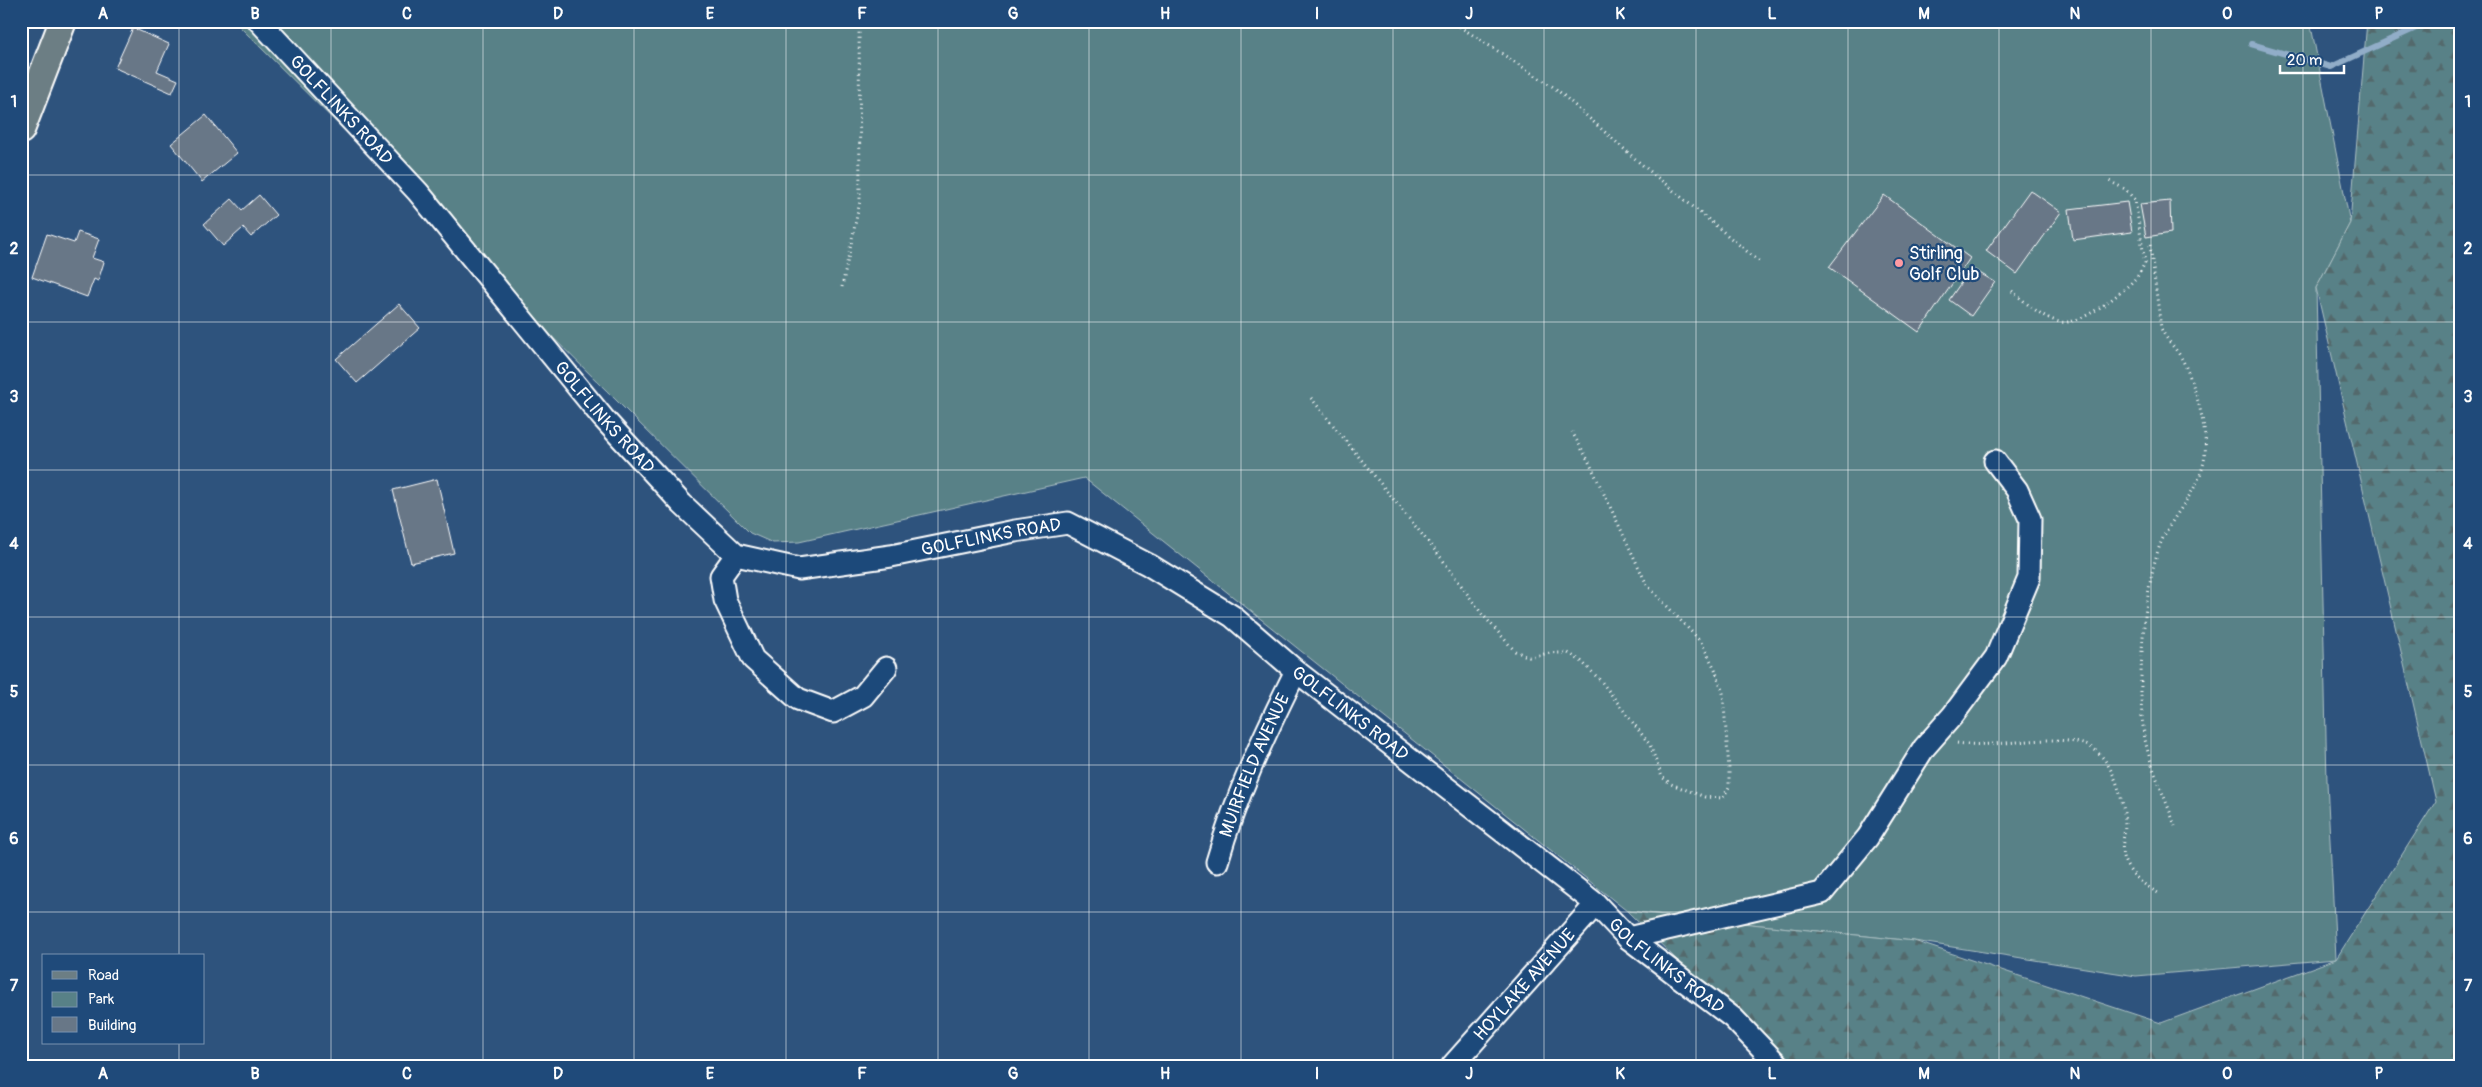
<svg xmlns="http://www.w3.org/2000/svg" width="2482" height="1087" font-family="Pangolin,sans-serif">
	<style>
		.green { fill: #588187; stroke: #acc0c3 }
		.forest { fill: url(#forest-firs); stroke: #acc0c3 }
		.lines { fill: none; stroke-linecap: round; stroke-linejoin: round }
		.stream { stroke: #91adc8; stroke-width: 6 }
		.building { fill: #687787; stroke: #fff }
		.minor-casing { stroke: #fff; stroke-width: 25 }
		.major-casing { stroke: #fff; stroke-width: 30 }
		.path { stroke: #fff; stroke-width: 3; stroke-dasharray: 1 4; stroke-linecap: butt }
		.minor { stroke: #1f4a7a; stroke-width: 21 }
		.major { stroke: #6c7e84; stroke-width: 26 }
		.grid { fill: none; stroke: #fff; stroke-width: 1; stroke-opacity: 0.55 }
		.poi-dot { fill: #ff9aa2; stroke: #1f4a7a; stroke-width: 2 }
		.labels { text-anchor: middle; stroke-width: 4.5; stroke-linejoin: round; paint-order: stroke }
		.street-label { font-size: 18px; fill: #fff; stroke: #1f4a7a }
		.poi-label { font-size: 18px; fill: #fff; stroke: #1f4a7a; text-anchor: start }
		.neatline { fill: none; stroke: #fff; stroke-width: 2 }
		.grid-label { font-size: 16px; text-anchor: middle; font-weight: bold; fill: #fff }
	</style>
	<defs>
		<pattern id="forest-firs" width="22" height="20" patternUnits="userSpaceOnUse" patternTransform="scale(1.25)"><rect width="22" height="20" fill="#588187"/><path d="M5 1l3.5 6h-7zM16 11l3.5 6h-7z" fill="#53696c"/></pattern>
	</defs>
	<rect width="100%" height="100%" fill="#2e537d"/>
	<filter id="ink" filterUnits="userSpaceOnUse"><feTurbulence type="fractalNoise" baseFrequency=".02" numOctaves="2"/><feDisplacementMap in="SourceGraphic" scale="10" xChannelSelector="R" yChannelSelector="G"/><feConvolveMatrix kernelMatrix="1 2 1 2 8 2 1 2 1" color-interpolation-filters="sRGB"/></filter>
	<g filter="url(#ink)">
		<polygon class="green" points="234,21 2310,21 2350,223 2316,288 2327,782 2336,959 2136,976 1914,941 1627,911 1084,478 799,542 773,543 750,533"/>
		<polygon class="forest" points="2367,21 2461,21 2461,1066 1785,1066 1627,911 1914,941 2161,1023 2336,959 2436,801 2316,288 2350,223"/>
		<g class="lines">
			<g class="stream">
				<polyline points="2450,21 2461,25"/>
				<polyline points="2251,44 2331,67 2431,21"/>
			</g>
		</g>
		<g class="building">
			<polygon points="133,28 169,44 157,71 178,80 172,93 115,68"/>
			<polygon points="206,115 237,153 202,182 171,144"/>
			<polygon points="2030,190 2061,212 2017,274 1986,251"/>
			<polygon points="259,195 276,215 251,237 243,228 223,246 204,224 232,199 242,210"/>
			<polygon points="1884,195 1970,258 1919,332 1829,267"/>
			<polygon points="2170,201 2171,233 2146,237 2140,204"/>
			<polygon points="2127,202 2132,232 2073,240 2069,209"/>
			<polygon points="78,232 99,239 92,258 104,262 98,281 94,279 87,297 32,277 47,234 74,243"/>
			<polygon points="1971,268 1995,282 1971,316 1949,300"/>
			<polygon points="399,304 420,328 357,383 336,359"/>
			<polygon points="437,479 454,553 411,563 393,490"/>
		</g>
		<g class="lines">
			<g class="minor-casing">
				<g id="minor">
					<path id="s1" d="M259,21L418,192L603,418L682,504L736,555L799,569L891,556L1015,531L1068,523L1149,565L1232,616L1296,671L1596,904L1628,938L1733,1018L1779,1066"/>
					<polyline points="736,555 721,576 725,600 753,659 798,699 833,712 863,696 886,668"/>
					<path id="s2" d="M1217,862C1237,793 1264,735 1296,671"/>
					<polyline points="1628,938 1822,893 1868,837 1924,748 1953,715 1996,657 2029,578 2030,519 2017,490 1995,461"/>
					<path id="s3" d="M1452,1066L1596,904"/>
				</g>
			</g>
			<g class="major-casing">
				<polyline id="major" points="21,130 63,21"/>
			</g>
			<g class="path">
				<polyline points="1451,21 1555,88 1640,163 1761,263"/>
				<path d="M2150,245L2161,328C2166,340 2176,348 2182,359C2194,382 2208,428 2205,454C2202,490 2172,513 2160,545C2143,590 2135,696 2146,744C2152,771 2166,799 2175,826"/>
				<polyline points="842,287 860,201 859,21"/>
				<path d="M2012,291C2025,302 2042,318 2060,322C2080,326 2121,294 2135,279C2139,275 2142,268 2145,263L2135,200L2125,189L2109,181"/>
				<polyline points="1311,398 1442,559 1482,614 1515,651 1529,657 1550,653 1568,653 1581,661 1601,681 1650,745 1662,777 1671,784 1705,797 1723,798 1729,787 1729,769 1723,693 1715,669 1701,642 1647,585 1588,460 1572,432"/>
				<path d="M1957,743C1997,749 2046,733 2083,744C2112,752 2124,799 2125,824C2125,836 2119,851 2125,862C2131,876 2146,886 2158,893"/>
			</g>
			<use href="#minor" class="minor"/>
			<use href="#major" class="major"/>
		</g>
	</g>
	<path class="grid" d="M179,21V956M331,21V1066M483,21V1066M634,21V1066M786,21V1066M938,21V1066M1089,21V1066M1241,21V1066M1393,21V1066M1544,21V1066M1696,21V1066M1848,21V1066M1999,21V1066M2151,21V1066M2303,21V1066M21,175H2461M21,322H2461M21,470H2461M21,617H2461M21,765H2461M21,912H2461M179,1043V1066"/>
	<circle class="poi-dot" cx="1899" cy="263" r="5"/>
	<g class="labels">
		<g class="street-label">
			<text dy="6" stroke="none"><textPath href="#s1" startOffset="121">GOLFLINKS ROAD</textPath></text>
			<text dy="6" stroke="none"><textPath href="#s1" startOffset="526">GOLFLINKS ROAD</textPath></text>
			<text dy="6" stroke="none"><textPath href="#s1" startOffset="976">GOLFLINKS ROAD</textPath></text>
			<text dy="6" stroke="none"><textPath href="#s1" startOffset="1396">GOLFLINKS ROAD</textPath></text>
			<text dy="6" stroke="none"><textPath href="#s2" startOffset="104">MUIRFIELD AVENUE</textPath></text>
			<text dy="6" stroke="none"><textPath href="#s1" startOffset="1801">GOLFLINKS ROAD</textPath></text>
			<text dy="6" stroke="none"><textPath href="#s3" startOffset="109">HOYLAKE AVENUE</textPath></text>
		</g>
		<g class="poi-label">
			<text x="1909" y="259">Stirling<tspan x="1909" dy="21">Golf Club</tspan></text>
		</g>
	</g>
	<rect width="2482" height="1087" fill="none" stroke="#1f4a7a" stroke-width="55"/>
	<rect x="42" y="954" width="162" height="90" fill="#1f4a7a" stroke="#7992af"/>
	<rect x="52" y="971" width="25" height="8" fill="#6c7e84" stroke="#7992af"/>
	<text x="88" y="980" font-size="15" fill="#ffffff">Road</text>
	<rect x="52" y="992" width="25" height="15" fill="#588187" stroke="#7992af"/>
	<text x="88" y="1004" font-size="15" fill="#ffffff">Park</text>
	<rect x="52" y="1017" width="25" height="15" fill="#687787" stroke="#7992af"/>
	<text x="88" y="1030" font-size="15" fill="#ffffff">Building</text>
	<path d="M2280 65v8h64v-8" fill="none" stroke="#ffffff" stroke-width="2.5"/>
	<text x="2287" y="65" font-size="15" fill="#ffffff" stroke="#1f4a7a" stroke-width="4" paint-order="stroke">20 m</text>
	<rect x="28" y="28" width="2426" height="1032" class="neatline"/>
	<g class="grid-label">
		<text x="103" y="19">A</text>
		<text x="255" y="19">B</text>
		<text x="407" y="19">C</text>
		<text x="558" y="19">D</text>
		<text x="710" y="19">E</text>
		<text x="862" y="19">F</text>
		<text x="1013" y="19">G</text>
		<text x="1165" y="19">H</text>
		<text x="1317" y="19">I</text>
		<text x="1469" y="19">J</text>
		<text x="1620" y="19">K</text>
		<text x="1772" y="19">L</text>
		<text x="1924" y="19">M</text>
		<text x="2075" y="19">N</text>
		<text x="2227" y="19">O</text>
		<text x="2379" y="19">P</text>
		<text x="14" y="107">1</text>
		<text x="2468" y="107">1</text>
		<text x="14" y="254">2</text>
		<text x="2468" y="254">2</text>
		<text x="14" y="402">3</text>
		<text x="2468" y="402">3</text>
		<text x="14" y="549">4</text>
		<text x="2468" y="549">4</text>
		<text x="14" y="697">5</text>
		<text x="2468" y="697">5</text>
		<text x="14" y="844">6</text>
		<text x="2468" y="844">6</text>
		<text x="14" y="991">7</text>
		<text x="2468" y="991">7</text>
		<text x="103" y="1079">A</text>
		<text x="255" y="1079">B</text>
		<text x="407" y="1079">C</text>
		<text x="558" y="1079">D</text>
		<text x="710" y="1079">E</text>
		<text x="862" y="1079">F</text>
		<text x="1013" y="1079">G</text>
		<text x="1165" y="1079">H</text>
		<text x="1317" y="1079">I</text>
		<text x="1469" y="1079">J</text>
		<text x="1620" y="1079">K</text>
		<text x="1772" y="1079">L</text>
		<text x="1924" y="1079">M</text>
		<text x="2075" y="1079">N</text>
		<text x="2227" y="1079">O</text>
		<text x="2379" y="1079">P</text>
	</g>
</svg>
